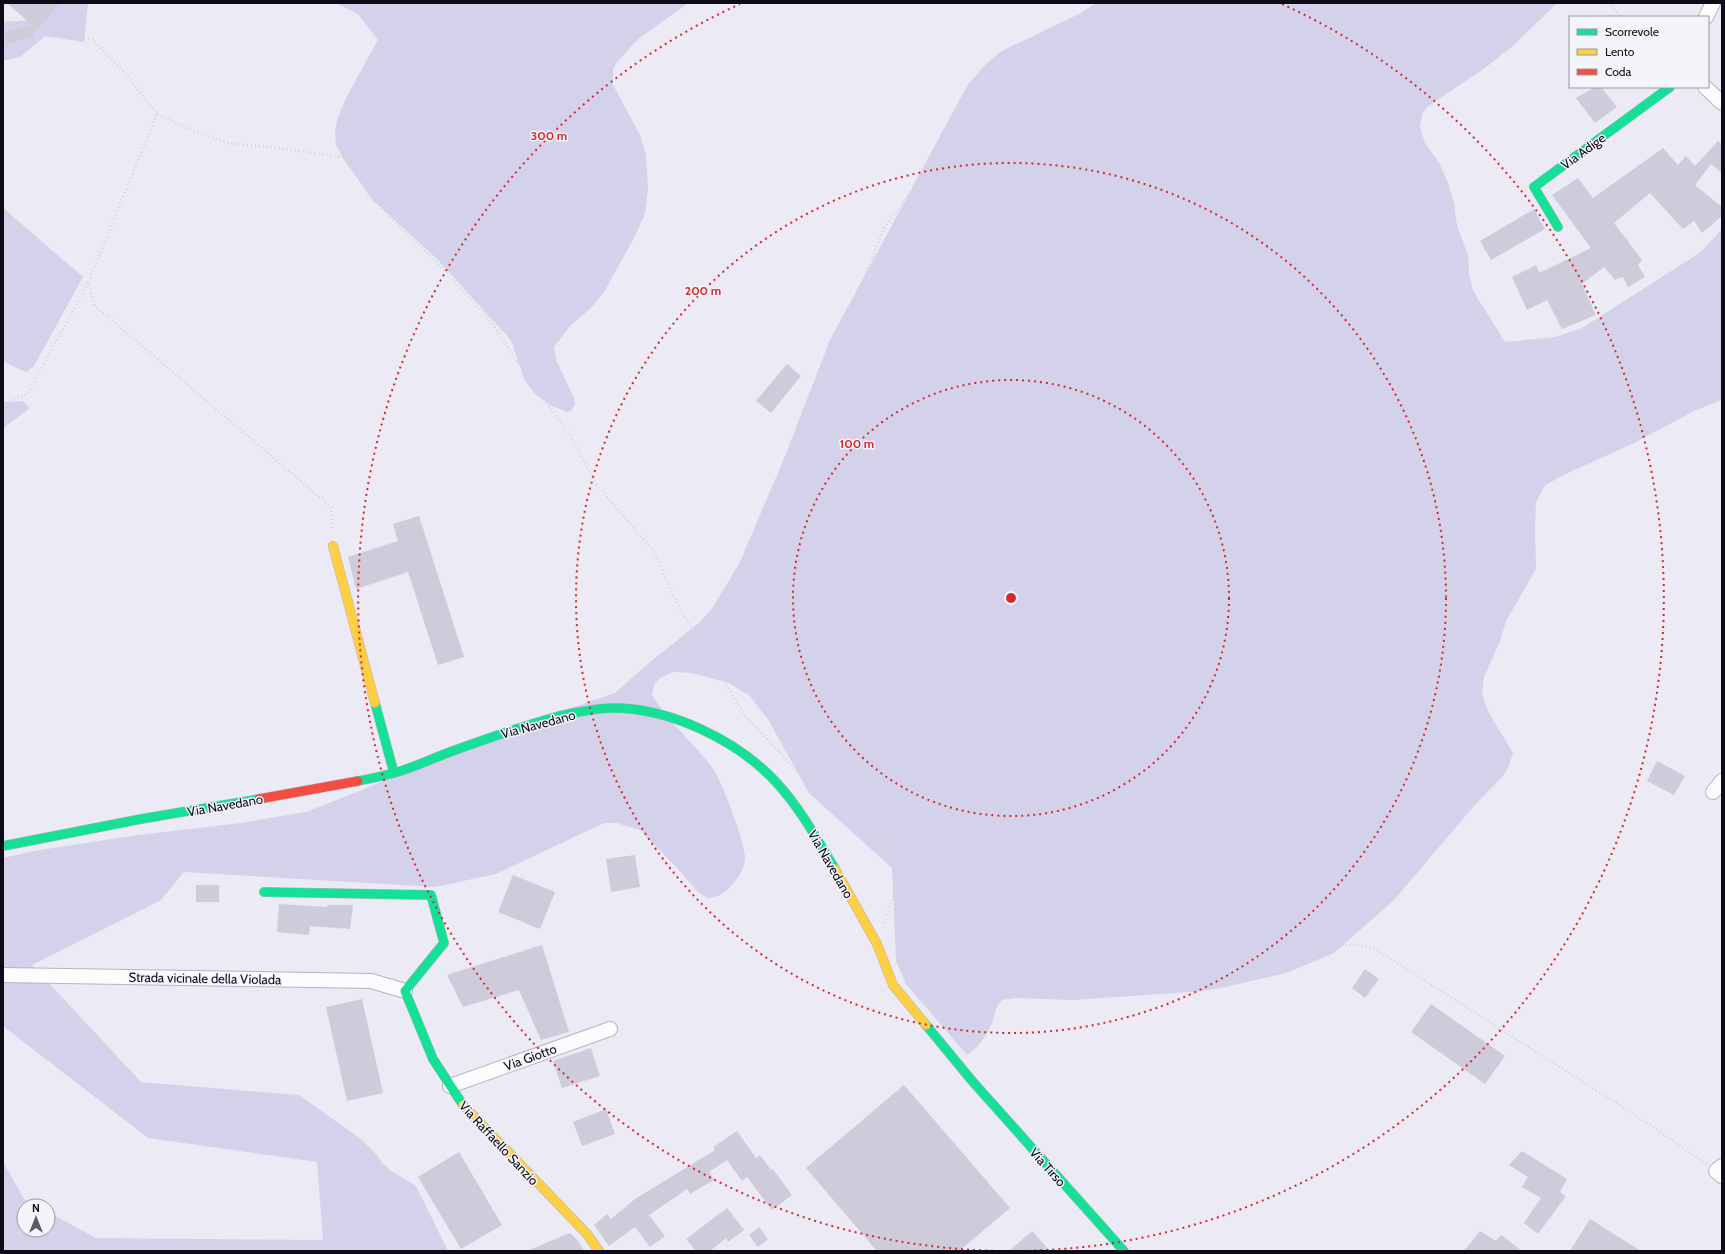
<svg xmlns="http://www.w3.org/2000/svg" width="1725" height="1254" font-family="Cabin,sans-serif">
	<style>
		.green { fill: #d4d2ea }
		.building { fill: #ceccda }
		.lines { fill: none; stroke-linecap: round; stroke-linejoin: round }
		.street-casing { stroke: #b5b4bf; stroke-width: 16 }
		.fast-casing { stroke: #b5b4bf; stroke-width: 10 }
		.slow-casing { stroke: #b5b4bf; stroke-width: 10 }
		.jam-casing { stroke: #b5b4bf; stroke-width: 10 }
		.path { stroke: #d4d3d7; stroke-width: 2.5; stroke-dasharray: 1 3; stroke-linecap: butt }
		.street { stroke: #fcfcfe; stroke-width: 14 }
		.fast { stroke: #16e098; stroke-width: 9 }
		.slow { stroke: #ffcf43; stroke-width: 9 }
		.jam { stroke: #f24e42; stroke-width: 9 }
		.ring { fill: none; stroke: #d62828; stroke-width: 2; stroke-dasharray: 2 4 }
		.labels { text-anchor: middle; stroke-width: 3; stroke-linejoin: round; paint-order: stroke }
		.street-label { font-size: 13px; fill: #0d0b17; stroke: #f4f4fb }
		.centre { fill: #d62828; stroke: #f4f4fb; stroke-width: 2 }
		.ring-label { font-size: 12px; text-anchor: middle; font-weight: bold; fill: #d62828; stroke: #f4f4fb; stroke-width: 3; stroke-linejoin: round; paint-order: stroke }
	</style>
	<rect width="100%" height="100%" fill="#ebeaf5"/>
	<g class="green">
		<polygon points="49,3 88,3 84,42 45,36 20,57 3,61 3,22 43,19"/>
		<polygon points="336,3 688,3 637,40 617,62 613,69 613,85 640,135 646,155 648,190 645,213 634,238 604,292 591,308 571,325 554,347 556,360 574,398 575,404 571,411 567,412 552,406 536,395 525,381 511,340 437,259 374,201 344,160 336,145 335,133 337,120 346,98 378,40 358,14"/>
		<path d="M1096,3H1557L1514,45L1485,68L1427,107L1422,114L1420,127L1425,143L1440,164L1448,183L1454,203L1457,226L1468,255L1469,273L1473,291L1505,342L1555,337L1582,328L1701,252L1722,229V400L1694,411L1632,444L1570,472L1545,485L1536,502L1535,526L1536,569L1506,621L1500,641L1484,677L1482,694L1489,713L1513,753L1509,766L1503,776L1474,806L1394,900L1334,953L1286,973L1230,986L1203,991L1073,1000L1015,998L1002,1000C996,1006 995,1013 993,1020C988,1033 979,1048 967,1055L906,984L896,961L892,868L809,793L769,721L750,696L729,683L692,673L673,672L660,678L655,683L652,694C668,724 697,744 715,772C723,785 746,845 745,859C744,872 731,889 720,895C716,897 711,897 708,898L698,892L678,869L640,830L617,823H604L496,874L435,887L184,872L161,900L32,965L141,1082L299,1095L362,1140L376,1154L383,1164L393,1172L416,1186L448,1251H3V1162L24,1199L37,1206H24V1230H48V1212L96,1238L323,1240L317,1162L148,1138L3,1026V858L34,851L131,836L241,823L306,812L362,790L486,737L615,693L644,667L700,622L713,607L739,564L783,461L830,340L967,86L985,65L1000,52L1079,14Z"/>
		<polygon points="3,208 83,277 34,366 26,372 6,363 3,360"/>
		<polygon points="23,401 29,408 24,413 3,428 3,402"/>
	</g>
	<g class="building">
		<polygon points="7,3 60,3 33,34 33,37 7,44 4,32 32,25"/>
		<polygon points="1595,87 1601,87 1617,107 1595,123 1576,98"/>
		<polygon points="1718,141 1722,144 1722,173 1711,164 1695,185 1722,207 1722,216 1702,233 1694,221 1683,229 1650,193 1614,223 1642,260 1638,265 1645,277 1628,287 1623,277 1615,280 1604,267 1582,284 1596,315 1562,329 1547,300 1527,310 1512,277 1536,265 1539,273 1591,248 1552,195 1578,178 1593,198 1663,148 1678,165 1686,156 1695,166"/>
		<polygon points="1534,209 1545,229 1491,260 1480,241"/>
		<polygon points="787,364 801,376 771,413 756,401"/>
		<polygon points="419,516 464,657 438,665 408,572 356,589 348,557 398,541 393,524"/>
		<polygon points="1657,761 1685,776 1674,795 1647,781"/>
		<polygon points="635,855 640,887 611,892 606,859"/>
		<polygon points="513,875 555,892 540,929 498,912"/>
		<rect x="196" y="885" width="23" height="17"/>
		<polygon points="279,904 327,907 327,905 353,905 350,929 310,926 309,935 277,932"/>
		<polygon points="542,945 569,1032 541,1040 519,990 463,1007 447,975"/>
		<polygon points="1365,969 1379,979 1365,998 1352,988"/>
		<polygon points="362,999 383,1093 347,1101 326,1007"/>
		<polygon points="1431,1004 1505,1056 1485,1084 1411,1032"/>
		<polygon points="591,1048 600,1076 562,1088 553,1061"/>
		<polygon points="904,1085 1010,1208 959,1251 877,1251 806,1168"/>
		<polygon points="606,1109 615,1134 582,1146 573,1122"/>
		<polygon points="737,1131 756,1158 760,1155 771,1170 772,1168 792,1195 772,1210 747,1177 742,1181 727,1160 709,1172 714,1180 690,1194 687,1189 649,1215 665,1236 650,1247 635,1227 609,1246 594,1225 607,1214 611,1219 635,1199 715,1150 713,1147"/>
		<polygon points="1522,1151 1567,1179 1560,1192 1566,1196 1538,1234 1524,1223 1541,1198 1522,1187 1528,1177 1509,1165"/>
		<polygon points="459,1152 502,1225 461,1249 418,1177"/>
		<polygon points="727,1208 744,1230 728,1242 726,1238 710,1251 696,1251 686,1239"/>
		<polygon points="1590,1219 1641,1251 1570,1251"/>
		<polygon points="759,1227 768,1239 758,1247 749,1235"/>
		<polygon points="1032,1231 1050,1251 1009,1251"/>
		<polygon points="1480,1231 1496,1241 1501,1235 1522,1251 1464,1251"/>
		<polygon points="570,1233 578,1241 584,1251 527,1251"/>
	</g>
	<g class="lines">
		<g class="street-casing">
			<g id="street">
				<polyline points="1706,17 1713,3"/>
				<polyline points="1705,87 1722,103"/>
				<polyline points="1713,792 1722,781"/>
				<polyline points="3,975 371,981 405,991"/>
				<polyline points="450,1086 610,1029"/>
				<polyline points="1722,1166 1716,1171 1722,1176"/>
			</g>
		</g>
		<g class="fast-casing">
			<g id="fast">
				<polyline points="1558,227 1534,187 1670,87"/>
				<polyline points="375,703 394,773"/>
				<path d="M358,781C370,779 382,776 394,773C413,768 431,759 450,752C486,739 522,726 559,716C573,713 598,708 613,708C670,708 737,740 776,782C800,808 817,839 835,869"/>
				<polyline points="3,846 141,819 259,799"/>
				<polyline points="264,892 431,895 444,943 405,991 433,1059 463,1105"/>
				<polyline points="926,1025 973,1082 1124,1251"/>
			</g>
		</g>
		<g class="slow-casing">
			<g id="slow">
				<polyline points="333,546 375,703"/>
				<polyline points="835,869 877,944 893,985 926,1025"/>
				<polyline points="463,1105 587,1234 599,1251"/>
			</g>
		</g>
		<g class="jam-casing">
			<polyline id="jam" points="259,799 358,781"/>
		</g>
		<g class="path">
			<polyline points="1608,3 1621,17"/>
			<polyline points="53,30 92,39 125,73 157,114 88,283 95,306 331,507 332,530"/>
			<polyline points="997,76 1244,287"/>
			<polyline points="157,114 194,131 227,143 271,147 350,158 373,159 391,151 439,71 468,13 475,3"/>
			<polyline points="350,158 368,195 440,266 488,317 520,366 570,435 596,484 654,552 676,601 694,634 746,717 806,780 859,832 875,837 892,829 899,762 919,699 939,672 1086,489 1322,186 1486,49 1534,3"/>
			<polyline points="3,405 28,393 88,283"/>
			<polyline points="1002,593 1033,636 1064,688 1099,715 1128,735 1175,773 1197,829 1204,895 1215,939 1262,934 1270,959 1353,944 1374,948 1652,1126 1706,1164"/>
			<polyline points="619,691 694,634 730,613 751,586 822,384 884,228 997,76 1061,32 1110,3"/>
			<polyline points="884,923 897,886 892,829"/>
		</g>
		<use href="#street" class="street"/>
		<use href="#fast" class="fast"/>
		<use href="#slow" class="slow"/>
		<use href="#jam" class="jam"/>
	</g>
	<g class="ring">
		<circle cx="1011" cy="598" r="218"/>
		<circle cx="1011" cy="598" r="435"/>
		<path d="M1005 1251A653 653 0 0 1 740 4M1282 4A653 653 0 0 1 1017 1251"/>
	</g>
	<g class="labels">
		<g class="street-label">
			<text transform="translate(1583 151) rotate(-36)" y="5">Via Adige</text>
			<text transform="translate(538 724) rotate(-15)" y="5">Via Navedano</text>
			<text transform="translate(225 805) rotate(-10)" y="5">Via Navedano</text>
			<text transform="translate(831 864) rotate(60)" y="5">Via Navedano</text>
			<text transform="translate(205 978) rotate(1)" y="5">Strada vicinale della Violada</text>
			<text transform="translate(530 1057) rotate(-20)" y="5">Via Giotto</text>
			<text transform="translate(499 1143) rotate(47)" y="5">Via Raffaello Sanzio</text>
			<text transform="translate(1048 1167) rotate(48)" y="5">Via Tirso</text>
		</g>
	</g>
	<circle cx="1011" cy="598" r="6" class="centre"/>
	<g class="ring-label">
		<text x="549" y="140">300 m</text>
		<text x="703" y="295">200 m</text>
		<text x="857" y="448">100 m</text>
	</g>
	<rect width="1725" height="1254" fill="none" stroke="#0d0b17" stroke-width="8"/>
	<rect x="1569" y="16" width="140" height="72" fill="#f4f4fb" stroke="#9897a0"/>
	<rect x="1577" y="29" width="20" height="6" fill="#16e098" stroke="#9897a0"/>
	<text x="1605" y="36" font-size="12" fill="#0d0b17">Scorrevole</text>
	<rect x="1577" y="49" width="20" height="6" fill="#ffcf43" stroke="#9897a0"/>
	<text x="1605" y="56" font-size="12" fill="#0d0b17">Lento</text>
	<rect x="1577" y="69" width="20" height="6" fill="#f24e42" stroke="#9897a0"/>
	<text x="1605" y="76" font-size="12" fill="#0d0b17">Coda</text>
	<g transform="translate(36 1218)"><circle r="19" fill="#f4f4fb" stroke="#9897a0"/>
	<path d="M0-3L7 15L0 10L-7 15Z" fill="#5b5965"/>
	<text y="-6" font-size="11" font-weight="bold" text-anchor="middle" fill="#0d0b17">N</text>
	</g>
</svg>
